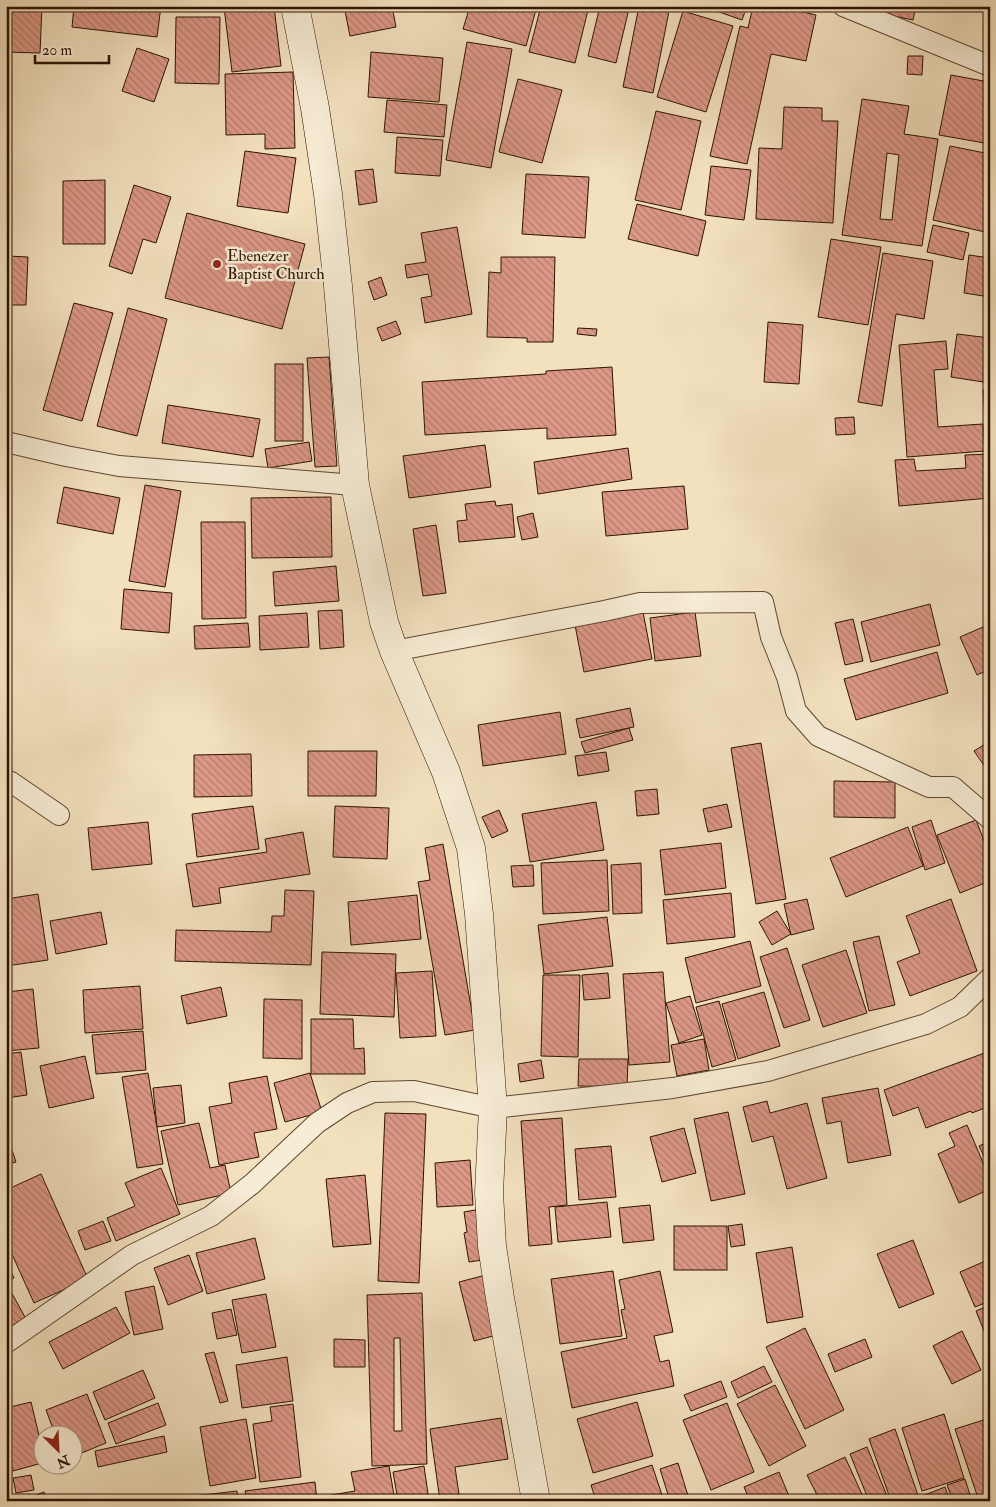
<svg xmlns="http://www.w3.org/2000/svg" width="996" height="1507" font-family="'IM FELL Double Pica',serif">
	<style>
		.building { fill: url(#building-back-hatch); stroke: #2d1302; fill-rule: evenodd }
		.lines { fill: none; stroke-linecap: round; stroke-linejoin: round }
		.street-casing { stroke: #5e4631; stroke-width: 22 }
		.secondary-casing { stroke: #2d1302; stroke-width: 29 }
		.street { stroke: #f7ecd5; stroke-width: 20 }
		.secondary { stroke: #f7ecd5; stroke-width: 28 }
		.poi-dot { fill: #8f2418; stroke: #f7ecd5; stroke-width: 2 }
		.labels { text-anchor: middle; stroke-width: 5; stroke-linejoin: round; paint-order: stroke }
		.poi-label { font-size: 16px; fill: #2d1302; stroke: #f7ecd5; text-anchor: start }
	</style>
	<defs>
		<pattern id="building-back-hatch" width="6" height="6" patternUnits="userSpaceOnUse" patternTransform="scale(1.25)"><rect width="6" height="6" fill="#dd9887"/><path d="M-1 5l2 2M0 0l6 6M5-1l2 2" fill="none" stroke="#b47b6c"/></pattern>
	</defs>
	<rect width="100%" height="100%" fill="#f3e1be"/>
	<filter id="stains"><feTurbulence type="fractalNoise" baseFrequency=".004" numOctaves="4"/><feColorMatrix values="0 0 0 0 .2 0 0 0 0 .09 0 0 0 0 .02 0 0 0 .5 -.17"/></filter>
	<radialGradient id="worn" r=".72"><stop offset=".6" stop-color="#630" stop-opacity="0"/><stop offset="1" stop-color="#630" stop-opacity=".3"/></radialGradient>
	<g class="building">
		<polygon points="6,6 42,6 40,53 6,52"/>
		<polygon points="74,6 161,6 157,37 72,27"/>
		<polygon points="274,6 281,66 232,72 224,7"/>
		<polygon points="344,6 392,6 396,27 350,36"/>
		<polygon points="470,6 537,6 526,46 463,29"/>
		<polygon points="541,6 589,6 575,63 529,52"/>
		<polygon points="600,6 628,13 616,63 588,56"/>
		<polygon points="639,6 670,6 653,93 623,87"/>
		<polygon points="702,6 747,6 742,20"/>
		<polygon points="753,6 777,6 816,15 806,61 771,54 747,164 710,156 740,26 748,28"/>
		<polygon points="860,6 916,6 913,20 859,9"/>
		<polygon points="683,11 733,26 706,112 657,97"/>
		<polygon points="176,17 220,17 219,84 175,83"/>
		<polygon points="467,42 512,49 491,168 446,160"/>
		<polygon points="137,48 169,59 154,102 122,91"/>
		<polygon points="371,52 443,58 439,102 368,97"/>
		<polygon points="908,56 923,56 922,75 907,74"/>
		<polygon points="293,72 295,148 265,149 265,134 226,135 225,74"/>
		<polygon points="951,75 989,82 987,91 990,91 990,144 939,135"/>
		<polygon points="518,79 562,90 542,163 499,152"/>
		<path d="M862,99L909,106L904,134L938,139L922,246L842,235ZM887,153L899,155L892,220L880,219Z"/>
		<polygon points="387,100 447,105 444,137 384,132"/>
		<polygon points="784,107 822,108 822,121 838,121 833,223 756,219 759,148 782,149"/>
		<polygon points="656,111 701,121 681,210 635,200"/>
		<polygon points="397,137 443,140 440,176 395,173"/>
		<polygon points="950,146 990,154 990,209 985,232 933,220"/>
		<polygon points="245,151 296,158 288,213 237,206"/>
		<polygon points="711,166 751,170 744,220 705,215"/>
		<polygon points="373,169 377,202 359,205 355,171"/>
		<polygon points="526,174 589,177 585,238 522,234"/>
		<polygon points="105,180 105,244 63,244 63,181"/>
		<polygon points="134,185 171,197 156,243 143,239 132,274 109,266"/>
		<polygon points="637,204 706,221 698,256 628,239"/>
		<polygon points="187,213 305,244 282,329 165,298"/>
		<polygon points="933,225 969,233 963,260 927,252"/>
		<polygon points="457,227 472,314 425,323 421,298 432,296 428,274 407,278 405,265 426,262 421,233"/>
		<polygon points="831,239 881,247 868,325 818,317"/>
		<polygon points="883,253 933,261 924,319 896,314 882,406 858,402"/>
		<polygon points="969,255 990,258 990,297 964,293"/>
		<polygon points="7,256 28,257 26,305 6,305"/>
		<polygon points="501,257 555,257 553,342 527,342 527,338 487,337 489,272 501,273"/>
		<polygon points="381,277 387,295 374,300 368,282"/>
		<polygon points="74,303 113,313 82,421 43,410"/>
		<polygon points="128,308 167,319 137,436 97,426"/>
		<polygon points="396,321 401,334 382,341 377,328"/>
		<polygon points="768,322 803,325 799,384 764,382"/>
		<polygon points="578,328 597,329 596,336 577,334"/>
		<polygon points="957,334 990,338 990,383 951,377"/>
		<polygon points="946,341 948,369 934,370 938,427 983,424 985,451 907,457 899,345"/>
		<polygon points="329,357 337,466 315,467 307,358"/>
		<rect x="275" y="364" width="28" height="77"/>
		<polygon points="612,367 616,435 547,439 547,428 425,435 422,382 546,374 546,371"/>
		<polygon points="990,389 990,452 987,452 983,390"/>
		<polygon points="168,405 260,419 253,457 162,443"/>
		<polygon points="854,417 855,434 836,435 835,418"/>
		<polygon points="309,442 312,461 268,468 265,449"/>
		<polygon points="485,445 491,487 409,498 403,456"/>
		<polygon points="628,448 632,479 538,494 534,462"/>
		<polygon points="990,454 990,498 899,506 895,460 914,459 916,471 966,468 965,455"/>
		<polygon points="145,485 181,491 165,587 129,581"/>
		<polygon points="684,486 688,529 606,536 602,492"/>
		<polygon points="64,487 120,498 113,534 57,523"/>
		<polygon points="331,497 332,557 252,558 251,498"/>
		<polygon points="495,501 496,506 512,504 515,537 459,542 457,521 467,520 465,504"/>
		<polygon points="533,513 538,537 522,540 517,517"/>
		<polygon points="201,522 245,522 246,618 202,619"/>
		<polygon points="436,525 446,593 423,596 413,529"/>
		<polygon points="336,566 339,601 275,606 273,572"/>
		<polygon points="124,589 172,593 169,633 121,629"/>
		<polygon points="930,604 940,645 871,662 861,622"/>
		<polygon points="342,610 344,647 320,649 318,611"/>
		<polygon points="643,612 652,659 584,672 575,625"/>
		<polygon points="695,612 701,656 655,661 650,618"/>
		<polygon points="307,613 309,647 260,650 259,616"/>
		<polygon points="853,619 863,661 845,665 835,623"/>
		<polygon points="248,623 250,647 195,649 194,626"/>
		<polygon points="990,624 990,669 977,675 960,637"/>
		<polygon points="937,652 948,693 856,720 844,679"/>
		<polygon points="630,708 634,727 580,738 576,719"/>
		<polygon points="560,712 566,754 483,766 478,725"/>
		<polygon points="629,728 633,740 585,753 581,742"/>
		<polygon points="990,741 990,774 974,751"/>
		<polygon points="761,743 786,899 756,904 731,748"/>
		<polygon points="308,751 377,751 376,796 308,796"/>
		<polygon points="606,752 609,771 578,776 575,756"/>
		<polygon points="251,754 252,796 194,797 194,755"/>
		<polygon points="834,781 895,782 895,818 834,817"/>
		<polygon points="657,789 659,814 637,816 635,791"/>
		<polygon points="596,802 604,850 530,862 522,814"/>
		<polygon points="727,804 732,827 708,832 703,809"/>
		<polygon points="253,806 259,849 197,857 192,814"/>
		<polygon points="335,806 389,808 387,859 333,857"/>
		<polygon points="499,810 508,831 492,838 482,817"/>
		<polygon points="931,820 945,863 925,870 912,827"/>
		<polygon points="976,820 990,856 990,881 960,893 937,835"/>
		<polygon points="148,822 152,864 92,870 88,828"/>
		<polygon points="908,827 923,866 846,897 830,858"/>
		<polygon points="303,832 310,874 219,888 221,903 193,907 186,864 267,852 265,839"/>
		<polygon points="721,843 726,888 665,895 660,850"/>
		<polygon points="443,844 475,1030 445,1035 418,882 430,880 425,848"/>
		<polygon points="607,860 609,911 543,914 541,863"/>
		<polygon points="641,863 642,913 613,914 611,865"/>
		<polygon points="533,865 534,886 513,887 511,866"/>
		<polygon points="285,890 314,891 311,965 175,961 176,930 271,932 272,916 284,916"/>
		<polygon points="731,893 735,937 667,944 663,900"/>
		<polygon points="38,894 48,960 6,966 6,899"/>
		<polygon points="417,895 421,939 351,945 348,902"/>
		<polygon points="807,899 814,929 791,935 784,904"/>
		<polygon points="951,899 977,971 910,996 897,962 920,953 906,916"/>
		<polygon points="777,911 791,934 772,945 759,922"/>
		<polygon points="101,912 107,944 56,954 50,921"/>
		<polygon points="607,917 613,966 544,974 538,925"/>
		<polygon points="879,936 895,1005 869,1011 853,942"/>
		<polygon points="750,941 761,986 696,1003 685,958"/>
		<polygon points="787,948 810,1020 784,1028 760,957"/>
		<polygon points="846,950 867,1013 823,1027 802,965"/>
		<polygon points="322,952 396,954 394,1017 320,1014"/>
		<polygon points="432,971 436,1036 400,1038 396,973"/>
		<polygon points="663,972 670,1062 629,1065 623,974"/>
		<polygon points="608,973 610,998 584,1000 582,975"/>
		<polygon points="543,975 580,975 578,1057 541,1056"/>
		<polygon points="140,986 143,1029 85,1033 83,990"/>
		<polygon points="221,987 227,1016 187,1024 181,996"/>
		<polygon points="33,989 39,1048 6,1051 6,992"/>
		<polygon points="764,992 780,1046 738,1059 722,1004"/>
		<polygon points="690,996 702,1035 679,1043 666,1003"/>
		<polygon points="264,999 302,1000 302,1059 263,1058"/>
		<polygon points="719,1001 736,1060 712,1067 696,1007"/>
		<polygon points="311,1019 353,1019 354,1049 364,1048 365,1074 311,1074"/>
		<polygon points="143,1031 146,1070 96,1074 92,1035"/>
		<polygon points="704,1039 709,1070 677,1076 671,1045"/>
		<polygon points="990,1051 990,1106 972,1113 971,1111 926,1128 918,1107 893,1116 884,1090"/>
		<polygon points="21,1052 27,1095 6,1098 6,1054"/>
		<polygon points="85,1056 94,1098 49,1108 40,1066"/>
		<polygon points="579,1059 628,1059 627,1087 578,1086"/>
		<polygon points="541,1060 544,1078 520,1082 518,1064"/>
		<polygon points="148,1073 163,1164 137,1168 122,1077"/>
		<polygon points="310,1073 322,1112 285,1122 274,1083"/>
		<polygon points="267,1076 277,1129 254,1133 259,1157 219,1165 209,1107 232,1103 229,1083"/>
		<polygon points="181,1085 185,1123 157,1127 153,1088"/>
		<polygon points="878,1088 891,1155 848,1163 841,1121 827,1124 822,1098"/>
		<polygon points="767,1101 770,1113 807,1103 827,1178 787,1189 773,1136 752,1142 743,1107"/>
		<polygon points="728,1112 745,1194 711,1201 694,1119"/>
		<polygon points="385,1113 426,1114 419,1283 378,1281"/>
		<polygon points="562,1118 567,1205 549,1207 552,1244 529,1246 521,1121"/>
		<polygon points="199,1123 210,1168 225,1165 231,1193 178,1205 161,1131"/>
		<polygon points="967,1125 990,1179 990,1189 959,1203 938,1154 955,1146 949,1133"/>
		<polygon points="684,1128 696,1173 662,1182 650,1137"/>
		<polygon points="6,1132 16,1162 6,1165"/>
		<polygon points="990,1141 990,1169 979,1146"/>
		<polygon points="611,1146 616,1197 579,1200 575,1149"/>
		<polygon points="470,1160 473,1205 437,1207 435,1163"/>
		<polygon points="161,1168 180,1214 116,1241 107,1218 135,1206 125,1183"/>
		<polygon points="41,1174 88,1279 34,1303 6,1241 6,1190"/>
		<polygon points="365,1175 371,1244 333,1247 326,1179"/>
		<polygon points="607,1202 611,1237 558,1242 555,1207"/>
		<polygon points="650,1205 654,1240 623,1243 619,1208"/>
		<polygon points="481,1209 489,1259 469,1262 464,1233 467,1232 464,1212"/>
		<polygon points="103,1221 111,1241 85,1250 78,1231"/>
		<polygon points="742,1224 745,1245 731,1247 728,1226"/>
		<rect x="674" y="1226" width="53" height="44"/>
		<polygon points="255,1238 265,1279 207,1294 196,1253"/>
		<polygon points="913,1240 934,1294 899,1308 877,1254"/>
		<polygon points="792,1247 803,1317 767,1323 756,1253"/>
		<polygon points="189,1255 203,1291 168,1305 154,1268"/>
		<polygon points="990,1259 990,1301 975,1307 960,1272"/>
		<polygon points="6,1260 14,1278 6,1281"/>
		<polygon points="613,1271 622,1336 560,1344 551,1279"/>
		<polygon points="660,1271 673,1332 654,1336 660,1362 669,1360 674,1386 572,1408 561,1352 627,1338 621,1310 625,1309 619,1280"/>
		<polygon points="486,1275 501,1334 474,1341 459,1282"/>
		<polygon points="154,1286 163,1329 134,1335 125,1292"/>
		<polygon points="9,1288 26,1319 6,1330 6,1290"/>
		<path d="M422,1293L427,1464L372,1466L367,1295ZM394,1338H400L402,1431H394Z"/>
		<polygon points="266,1294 276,1347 242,1353 232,1300"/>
		<polygon points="990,1305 990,1346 976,1311"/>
		<polygon points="116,1307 130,1333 63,1369 49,1342"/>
		<polygon points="231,1309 237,1335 217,1339 212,1313"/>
		<polygon points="805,1328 844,1410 805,1429 766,1347"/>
		<polygon points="962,1331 981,1370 952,1384 933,1346"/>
		<polygon points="334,1339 365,1340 365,1367 334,1367"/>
		<polygon points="865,1339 872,1357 835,1372 828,1354"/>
		<polygon points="214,1352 228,1401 220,1403 205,1354"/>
		<polygon points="287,1357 293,1401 242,1408 236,1365"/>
		<polygon points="764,1366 772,1382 738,1398 731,1382"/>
		<polygon points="143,1370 155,1398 105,1420 93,1392"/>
		<polygon points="721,1381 727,1397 691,1411 684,1395"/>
		<polygon points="775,1385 806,1446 769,1466 737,1404"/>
		<polygon points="87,1394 106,1443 72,1457 72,1434 55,1434 46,1410"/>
		<polygon points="31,1402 42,1448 42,1463 13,1471 6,1444 6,1408"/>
		<polygon points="637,1402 653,1456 593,1473 577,1419"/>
		<polygon points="158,1403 166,1425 116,1444 108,1423"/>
		<polygon points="727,1403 754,1472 711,1490 683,1420"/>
		<polygon points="293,1404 301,1477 260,1482 253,1424 272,1421 270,1407"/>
		<polygon points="944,1414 964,1478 922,1491 902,1428"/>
		<polygon points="501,1418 508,1459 455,1467 460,1501 440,1501 430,1429"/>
		<polygon points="990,1418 990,1501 979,1501 955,1429"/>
		<polygon points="246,1419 256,1478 210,1486 200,1427"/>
		<polygon points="895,1429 920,1501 891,1501 869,1439"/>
		<polygon points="164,1436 167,1452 98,1467 95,1451"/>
		<polygon points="867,1447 889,1501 869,1501 850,1454"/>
		<polygon points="845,1457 865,1501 820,1501 807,1475"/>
		<polygon points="678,1463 689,1499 670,1501 660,1469"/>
		<polygon points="652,1465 664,1501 596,1501 591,1485"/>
		<polygon points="389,1466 395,1501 320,1501 320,1497 355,1491 351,1472"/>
		<polygon points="424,1466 429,1501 398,1501 393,1472"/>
		<polygon points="779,1472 791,1501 750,1501 744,1487"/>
		<polygon points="31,1475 34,1490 16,1493 13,1478"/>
		<polygon points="965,1479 972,1501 953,1501 947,1485"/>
		<polygon points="315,1482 317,1501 247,1501 245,1491"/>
		<polygon points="945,1487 950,1501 923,1501 922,1496"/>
		<polygon points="237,1491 238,1501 177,1501 177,1498"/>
		<polygon points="44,1492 47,1501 20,1501"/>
		<polygon points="175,1497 176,1501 148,1501"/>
	</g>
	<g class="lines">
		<g class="street-casing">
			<g id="street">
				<polyline points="843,6 990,66"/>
				<polyline points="6,442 66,456 119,466 355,485"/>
				<polyline points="394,651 604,611 640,603 763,602 771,637 787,677 796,711 818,736 929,787 953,787 990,819"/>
				<polyline points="6,780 11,782 59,815"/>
				<polyline points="6,1343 132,1255 211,1216 252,1184 317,1123 347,1103 373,1092 414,1091 493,1108 673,1088 768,1071 926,1024 960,1007 990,978"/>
			</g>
		</g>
		<g class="secondary-casing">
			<polyline id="secondary" points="295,6 315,108 328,194 338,286 355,485 384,622 394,651 446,772 471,848 479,914 493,1108 489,1193 492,1246 500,1298 536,1501"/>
		</g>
		<use href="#street" class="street"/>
		<use href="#secondary" class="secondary"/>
	</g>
	<circle class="poi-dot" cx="217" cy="264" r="5"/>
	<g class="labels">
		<g class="poi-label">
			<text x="227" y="261">Ebenezer<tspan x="227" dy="18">Baptist Church</tspan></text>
		</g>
	</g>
	<rect width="996" height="1507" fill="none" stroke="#f3e1be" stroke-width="25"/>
	<rect x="8" y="8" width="981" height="1492" fill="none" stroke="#2d1302" stroke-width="2.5"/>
	<rect x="12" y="12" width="971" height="1482" fill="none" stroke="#2d1302"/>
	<g transform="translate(58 1450) rotate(156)"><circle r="24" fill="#f7ecd5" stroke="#a69581"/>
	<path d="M0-4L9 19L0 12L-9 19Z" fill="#8f2418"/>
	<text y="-8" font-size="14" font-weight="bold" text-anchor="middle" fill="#2d1302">N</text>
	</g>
	<path d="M35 55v8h74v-8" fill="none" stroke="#2d1302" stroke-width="2.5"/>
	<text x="42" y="55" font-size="15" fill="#2d1302" stroke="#f7ecd5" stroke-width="4" paint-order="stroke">20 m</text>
	<rect width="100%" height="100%" filter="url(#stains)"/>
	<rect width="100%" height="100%" fill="url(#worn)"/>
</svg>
